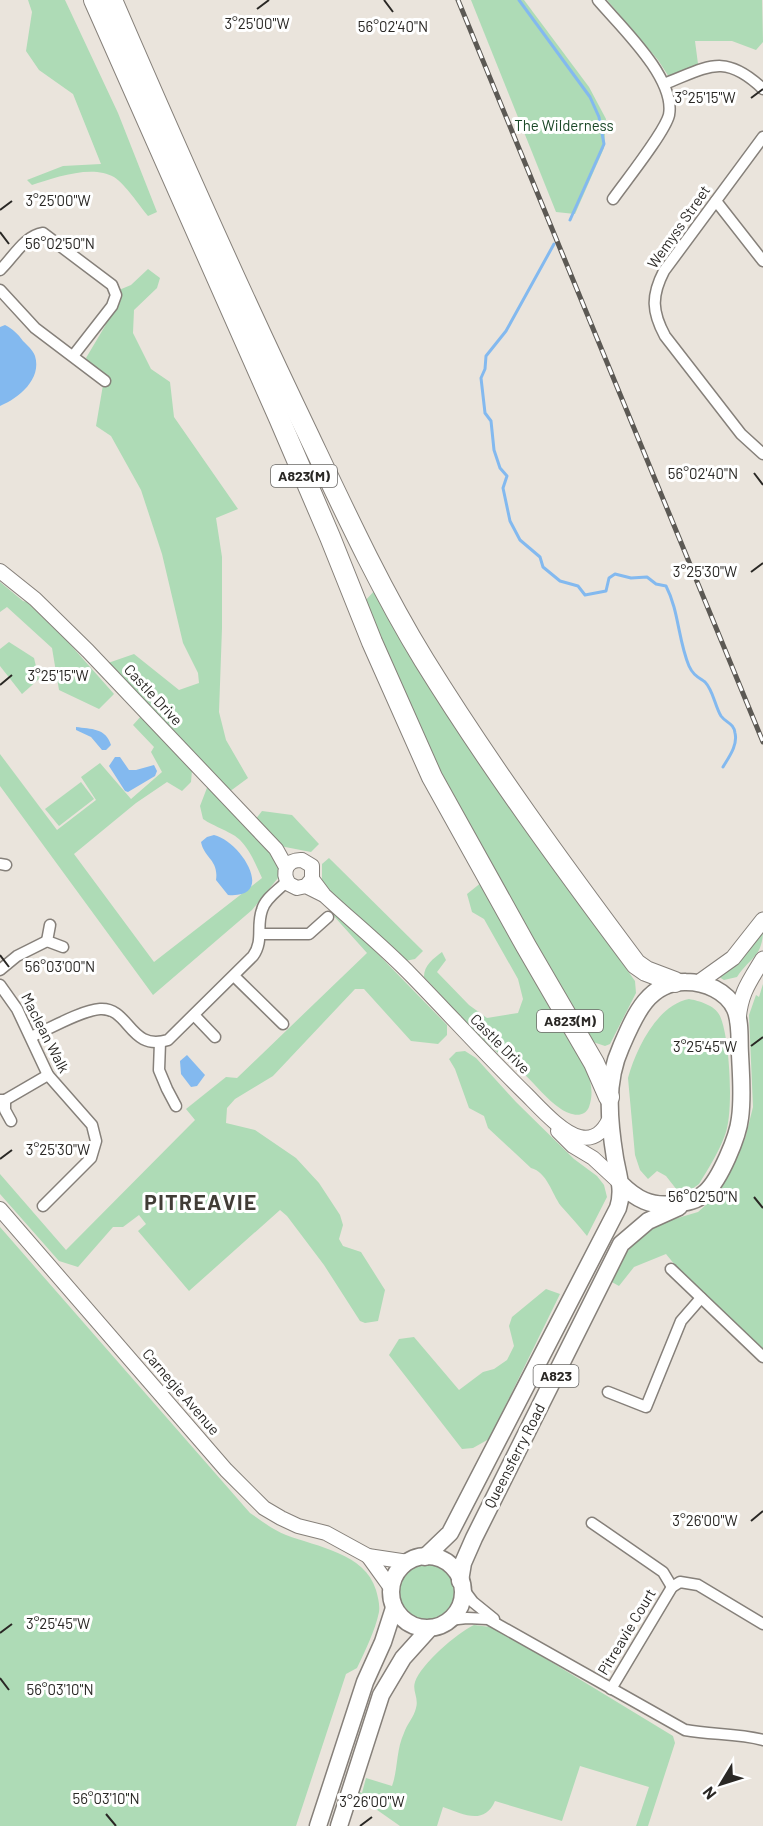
<svg xmlns="http://www.w3.org/2000/svg" width="763" height="1826" font-family="Barlow,sans-serif">
	<style>
		.green { fill: #aedbb6 }
		.water { fill: #83b9ef }
		.lines { fill: none; stroke-linecap: round; stroke-linejoin: round }
		.stream { stroke: #83b9ef; stroke-width: 3 }
		.minor-casing { stroke: #86807a; stroke-width: 13 }
		.tertiary-casing { stroke: #86807a; stroke-width: 16 }
		.secondary-casing { stroke: #86807a; stroke-width: 17 }
		.primary-casing { stroke: #86807a; stroke-width: 19 }
		.motorway-casing { stroke: #86807a; stroke-width: 22 }
		.minor { stroke: #fff; stroke-width: 10 }
		.tertiary { stroke: #fff; stroke-width: 14 }
		.secondary { stroke: #fff; stroke-width: 15 }
		.primary { stroke: #fff; stroke-width: 16 }
		.motorway { stroke: #fff; stroke-width: 20 }
		.rail-casing { stroke: #5c5954; stroke-width: 5 }
		.rail { stroke: #fff; stroke-width: 3; stroke-dasharray: 9; stroke-linecap: butt }
		.ticks { fill: none; stroke: #2a2825; stroke-width: 2 }
		.labels { text-anchor: middle; stroke-width: 6; stroke-linejoin: round; paint-order: stroke }
		.shield { fill: #fff; stroke: #6a6866; stroke-width: 1.5 }
		.shield-label { font-size: 14px; font-weight: bold; fill: #2a2825 }
		.park-label { font-size: 15px; fill: #184625; stroke: #fff }
		.street-label { font-size: 15px; fill: #2a2825; stroke: #fff }
		.district-label { font-size: 21px; font-weight: bold; letter-spacing: 1.5px; fill: #413c36; stroke: #fff }
		.ticks-label { font-size: 15px; text-anchor: middle; fill: #2a2825; stroke: #fff; stroke-width: 6; stroke-linejoin: round; paint-order: stroke }
	</style>
	<rect width="100%" height="100%" fill="#eae4dc"/>
	<g class="green">
		<path d="M28,0H65L118,113L157,212L148,216C139,205 125,184 114,177C92,164 53,178 32,185L27,180L63,166L101,164L73,94L39,70L26,51L32,12Z"/>
		<polygon points="471,0 524,0 589,87 606,119 604,148 575,214 556,212"/>
		<polygon points="607,0 762,0 763,42 756,50 732,41 695,41 698,64 669,77 658,60"/>
		<polygon points="148,269 160,278 157,288 134,310 133,333 151,369 170,382 174,417 238,509 216,518 222,557 222,628 219,712 226,740 248,778 229,792 108,663 134,654 179,690 199,683 198,673 183,643 162,554 141,490 111,436 96,426 103,385 86,358 105,326 119,290 131,285"/>
		<polygon points="0,582 23,601 27,602 68,642 114,694 99,709 59,690 52,648 7,607 0,612"/>
		<polygon points="376,589 528,831 635,981 636,993 610,1044 605,1046 590,1041 434,759 364,602"/>
		<polygon points="9,642 34,658 39,679 22,694 0,666 0,649"/>
		<path d="M142,715L192,770L191,782L182,791L167,782L136,803L74,854L154,962L262,878C256,865 250,850 240,840C234,833 213,826 203,819L200,806L210,780L280,863L278,878L252,910L153,995L0,786V754L57,830L96,800L81,777L100,763L131,799L162,772L151,752L154,747L133,725Z"/>
		<polygon points="81,782 94,799 59,826 45,809"/>
		<polygon points="262,811 292,815 319,844 311,852 280,846 255,820"/>
		<polygon points="329,858 423,951 415,959 405,961 322,883 322,864"/>
		<path d="M482,882L579,1054C587,1071 596,1087 589,1107C584,1119 570,1115 561,1109C547,1100 536,1085 524,1074C518,1069 511,1065 506,1060C476,1035 451,1005 424,977C424,965 433,959 442,952L446,960L437,972L469,1005L487,1018L518,1013L523,999L518,979L484,919L472,912L467,894Z"/>
		<polygon points="335,910 447,1025 447,1035 438,1044 411,1041 364,989 355,989 273,1076 235,1099 227,1108 226,1123 255,1130 296,1158 319,1183 340,1215 343,1225 339,1239 343,1246 361,1252 385,1290 378,1321 365,1323 360,1321 324,1265 287,1216 280,1210 189,1291 138,1231 146,1224 139,1215 123,1227 113,1227 78,1267 59,1261 0,1194 0,1174 66,1250 195,1120 186,1109 226,1077 237,1078 367,953 332,914"/>
		<path d="M763,929C763,957 751,956 737,977L724,980L716,975Z"/>
		<polygon points="763,984 763,1349 675,1265 666,1254 634,1267 619,1286 610,1281 626,1253 644,1232 661,1223 698,1212 715,1197 745,1139 753,1107 749,1015 756,995 759,997"/>
		<path d="M689,999C699,1001 715,1005 720,1016C730,1038 734,1113 725,1135C719,1152 708,1169 699,1184L692,1189L677,1190L666,1176L657,1171L648,1179L640,1170L635,1155L628,1078C636,1049 657,1005 689,999Z"/>
		<path d="M465,1051L476,1058L516,1102L574,1159L597,1176L604,1185L607,1197L587,1236C579,1226 570,1216 561,1206C552,1194 547,1172 531,1168L488,1128L484,1116L469,1108L455,1069L449,1059L456,1052Z"/>
		<path d="M0,1227L250,1513C262,1521 273,1530 286,1535C317,1547 365,1553 376,1590C378,1597 380,1605 379,1612C375,1631 365,1651 357,1668L346,1674L296,1826H0Z"/>
		<polygon points="546,1289 560,1294 489,1439 473,1448 462,1449 389,1355 399,1339 414,1337 459,1390 483,1372 494,1369 507,1360 514,1346 509,1326 512,1317"/>
		<circle cx="426" cy="1592" r="28"/>
		<path d="M474,1625L490,1627L505,1634L673,1736L675,1743L648,1826H636L649,1787L580,1766L562,1821L495,1801C484,1826 463,1814 443,1807L437,1826H400L350,1791L351,1788L362,1793L366,1778L392,1786C398,1770 396,1750 404,1733C407,1724 414,1717 416,1708C419,1698 412,1691 415,1682C421,1664 457,1633 474,1625Z"/>
	</g>
	<g class="water">
		<path d="M5,325C13,329 18,334 23,341C27,345 33,350 35,356C42,379 19,398 0,406V327Z"/>
		<path d="M76,727C91,729 106,728 111,745L106,750H102L91,737L76,730Z"/>
		<polygon points="115,757 120,757 129,770 136,770 154,765 157,771 155,776 128,792 125,791 109,766"/>
		<path d="M214,835C241,841 277,899 228,895L216,880C219,860 204,858 201,842L207,837Z"/>
		<polygon points="187,1055 205,1075 197,1086 191,1087 181,1074 180,1061"/>
	</g>
	<g class="lines">
		<g class="stream">
			<polyline points="519,0 590,97 599,117 604,144 570,220"/>
			<path d="M554,244L506,331L486,356L485,369L481,378L485,413L491,421L494,450L500,468L507,476L503,488L510,521L520,540L540,557L543,567L560,581L578,586L585,595L606,591L609,578L615,574L631,578L647,577L656,584L666,586C679,611 678,640 689,666C693,675 698,677 705,682C713,690 715,706 721,716C726,723 734,723 735,733C738,745 729,757 723,767"/>
		</g>
		<g class="minor-casing">
			<g id="minor">
				<path d="M598,0C620,26 676,78 669,115C665,132 625,182 613,199"/>
				<path d="M664,84C708,67 724,52 763,89"/>
				<path d="M763,137L664,271C651,296 652,312 665,336L741,434L763,454"/>
				<polyline points="716,201 763,261"/>
				<path d="M0,270C13,258 24,236 43,233L112,285L116,295L112,306L73,356"/>
				<polyline points="0,290 35,328 105,381"/>
				<polyline points="0,864 6,865"/>
				<polyline points="50,925 47,941 63,947"/>
				<polyline points="261,934 309,934 328,917"/>
				<polyline points="0,970 17,956 47,941"/>
				<polyline points="234,976 283,1024"/>
				<polyline points="0,985 17,1009 48,1075 92,1125 96,1141 91,1158 43,1206"/>
				<polyline points="194,1015 215,1037"/>
				<path d="M31,1037C49,1029 82,1010 100,1009C130,1007 129,1052 168,1040L253,956C264,941 256,926 262,910C265,898 279,890 287,881"/>
				<polyline points="160,1042 159,1070 167,1089 176,1106"/>
				<polyline points="0,1100 5,1100 5,1110 11,1121"/>
				<polyline points="5,1100 48,1075"/>
				<polyline points="671,1269 763,1357"/>
				<polyline points="608,1392 646,1407 681,1321 701,1298"/>
				<polyline points="592,1523 663,1572 672,1587"/>
				<polyline points="461,1586 473,1602 494,1619"/>
				<path d="M449,1620L467,1618L488,1619L685,1730C711,1735 737,1733 763,1740"/>
				<polyline points="611,1689 672,1587 680,1582 698,1585 763,1624"/>
			</g>
		</g>
		<g class="tertiary-casing">
			<g id="tertiary">
				<polyline points="0,571 35,599 88,651 276,849 286,867"/>
				<path d="M312,879L324,895C353,922 384,947 412,976C450,1015 487,1056 527,1095C540,1108 562,1133 580,1137C596,1141 606,1128 611,1115"/>
				<path d="M306,886L312,879V866L302,860C287,859 281,872 289,884L297,888L306,886L322,894"/>
				<polyline points="558,1131 573,1146 593,1158 620,1183"/>
				<polyline points="0,1209 226,1470 264,1508 281,1518 298,1526 326,1533 368,1556 408,1562"/>
				<polyline points="368,1556 391,1588"/>
			</g>
		</g>
		<g class="secondary-casing">
			<g id="secondary">
				<polyline points="698,983 733,958 763,920"/>
				<path d="M738,1021C740,993 749,982 763,959"/>
			</g>
		</g>
		<g class="primary-casing">
			<g id="primary">
				<circle cx="427" cy="1592" r="36"/>
				<path d="M425,1557L450,1533L618,1208C624,1190 618,1175 615,1158C609,1121 605,1082 621,1047C634,1017 648,981 686,982C705,982 727,991 735,1009C741,1022 739,1040 740,1054C741,1076 743,1097 740,1118C738,1137 720,1179 706,1192C697,1201 686,1203 673,1204C651,1207 636,1199 621,1184"/>
				<polyline points="460,1581 463,1563 474,1538 621,1244 648,1221 679,1207"/>
				<polyline points="318,1826 365,1682 383,1642 394,1608"/>
				<polyline points="339,1826 381,1695 403,1658 430,1628"/>
			</g>
		</g>
		<g class="motorway-casing">
			<g id="motorway">
				<polyline points="94,0 279,418 330,537 372,642 432,777 526,946 594,1063 609,1097"/>
				<path d="M112,0C175,146 239,291 308,434C344,510 380,588 424,660C489,765 562,865 636,964L646,971L675,982"/>
			</g>
		</g>
		<use href="#minor" class="minor"/>
		<use href="#tertiary" class="tertiary"/>
		<use href="#secondary" class="secondary"/>
		<use href="#primary" class="primary"/>
		<use href="#motorway" class="motorway"/>
		<g class="rail-casing">
			<polyline id="rail" points="458,0 763,742"/>
		</g>
		<use href="#rail" class="rail"/>
	</g>
	<path class="ticks" d="M384,0L393,12M257,9L269,0M751,98L763,89M0,210L12,201M0,232L9,244M754,473L763,485M751,572L763,563M0,685L12,675M0,955L9,967M751,1046L763,1037M0,1159L12,1150M754,1197L763,1208M751,1521L763,1511M0,1633L12,1624M0,1678L9,1690M106,1814L116,1826M360,1826L372,1817"/>
	<g class="labels">
		<g class="shield">
			<rect x="271" y="465" width="66" height="22" rx="4.5"/>
			<rect x="537" y="1010" width="66" height="22" rx="4.5"/>
			<rect x="533.5" y="1365" width="45" height="22" rx="4.5"/>
		</g>
		<g class="shield-label">
			<text x="304" y="481">A823(M)</text>
			<text x="570" y="1026">A823(M)</text>
			<text x="556" y="1381">A823</text>
		</g>
		<g class="park-label">
			<text x="564" y="131">The Wilderness</text>
		</g>
		<g class="street-label">
			<text transform="translate(679 227) rotate(-55)" y="5">Wemyss Street</text>
			<text transform="translate(153 695) rotate(47)" y="5">Castle Drive</text>
			<text transform="translate(45 1033) rotate(63)" y="5">Maclean Walk</text>
			<text transform="translate(500 1044) rotate(45)" y="5">Castle Drive</text>
			<text transform="translate(181 1392) rotate(49)" y="5">Carnegie Avenue</text>
			<text transform="translate(515 1456) rotate(-63)" y="5">Queensferry Road</text>
			<text transform="translate(627 1632) rotate(-59)" y="5">Pitreavie Court</text>
		</g>
		<g class="district-label">
			<text x="201" y="1210">PITREAVIE</text>
		</g>
	</g>
	<g class="ticks-label">
		<text x="257" y="29">3°25'00"W</text>
		<text x="393" y="32">56°02'40"N</text>
		<text x="705" y="103">3°25'15"W</text>
		<text x="58" y="206">3°25'00"W</text>
		<text x="60" y="249">56°02'50"N</text>
		<text x="703" y="479">56°02'40"N</text>
		<text x="705" y="577">3°25'30"W</text>
		<text x="58" y="681">3°25'15"W</text>
		<text x="60" y="972">56°03'00"N</text>
		<text x="705" y="1052">3°25'45"W</text>
		<text x="58" y="1155">3°25'30"W</text>
		<text x="703" y="1202">56°02'50"N</text>
		<text x="705" y="1526">3°26'00"W</text>
		<text x="58" y="1629">3°25'45"W</text>
		<text x="60" y="1695">56°03'10"N</text>
		<text x="106" y="1804">56°03'10"N</text>
		<text x="372" y="1807">3°26'00"W</text>
	</g>
	<g transform="translate(721 1784) rotate(232)" stroke="#ffffff" stroke-width="4.5" paint-order="stroke">
	<path d="M0-4.5L10 22L0 15L-10 22Z" fill="#2a2825"/>
	<text y="-9" font-size="16" font-weight="bold" text-anchor="middle" fill="#2a2825">N</text>
	</g>
</svg>
